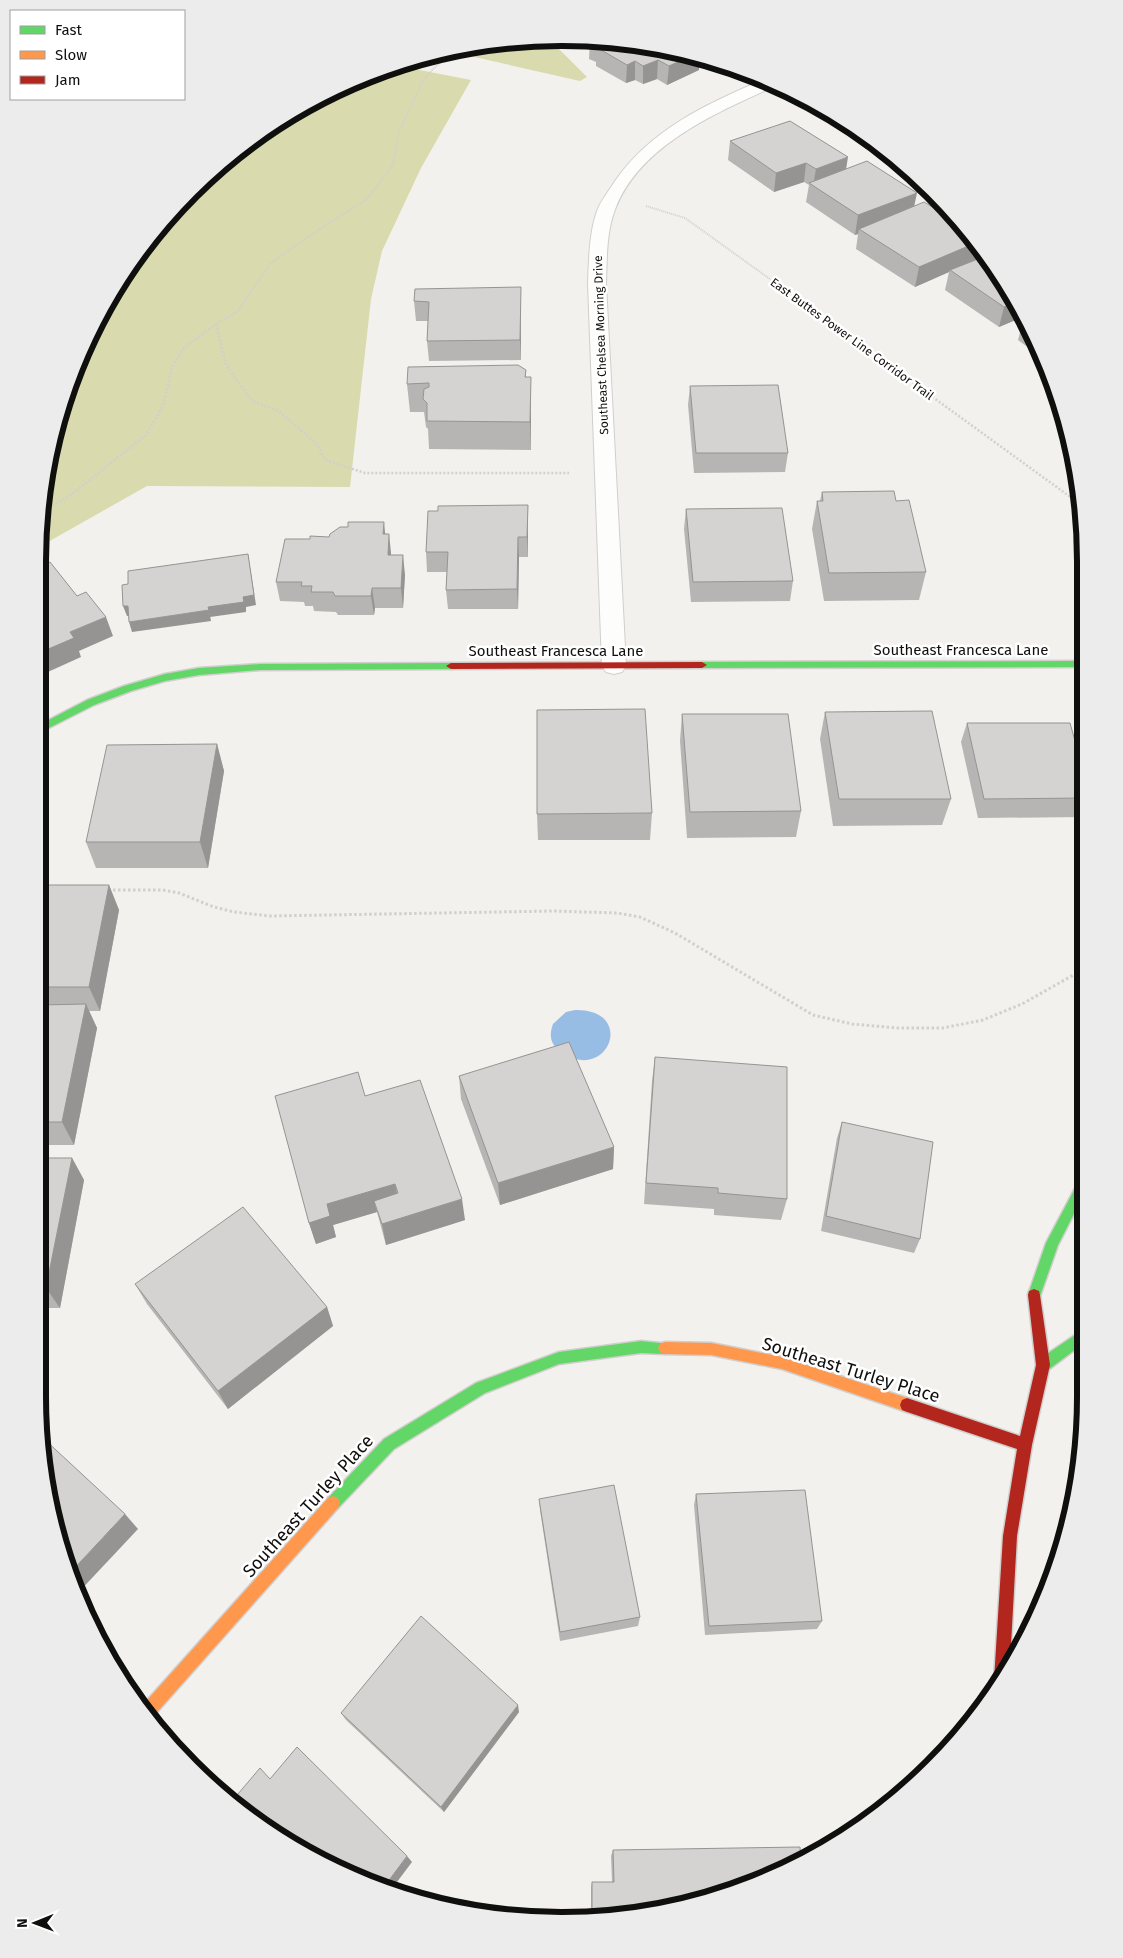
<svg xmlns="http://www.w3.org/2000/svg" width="1123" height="1958" font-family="'Fira Sans',sans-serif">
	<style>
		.forest { fill: #d9daad }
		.water { fill: #97bde4 }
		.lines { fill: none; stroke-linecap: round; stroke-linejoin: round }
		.street-casing { stroke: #d0cfcd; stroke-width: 2 }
		.fast-casing { stroke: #d0cfcd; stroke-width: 3 }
		.slow-casing { stroke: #d0cfcd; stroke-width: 3 }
		.jam-casing { stroke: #d0cfcd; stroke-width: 3 }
		.path-far2 { stroke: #d0d0cf; stroke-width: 2; stroke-dasharray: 1 1; stroke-linecap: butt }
		.path-far1 { stroke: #d0d0cf; stroke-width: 2.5; stroke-dasharray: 2 2; stroke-linecap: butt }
		.path { stroke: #d0d0cf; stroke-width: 3; stroke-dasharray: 2.5 2.5; stroke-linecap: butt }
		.street { fill: #fdfdfc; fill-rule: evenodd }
		.fast { fill: #63d668; fill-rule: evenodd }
		.slow { fill: #ff974d; fill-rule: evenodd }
		.jam { fill: #b3261e; fill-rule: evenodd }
		.wall { fill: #b7b5b4 }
		.shaded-wall { fill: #959492 }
		.building { fill: #d5d3d1; stroke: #959492 }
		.labels { text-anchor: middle; stroke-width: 5; stroke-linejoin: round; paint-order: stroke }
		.far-street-label { font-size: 12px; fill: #0f0f0d; stroke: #fff }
		.street-label { font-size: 15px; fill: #0f0f0d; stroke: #fff }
		.near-street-label { font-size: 18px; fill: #0f0f0d; stroke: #fff }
		.rim { fill: none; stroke: #0f0f0d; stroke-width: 6 }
	</style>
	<rect width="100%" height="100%" fill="#f3f1ee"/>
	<g class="forest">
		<polygon points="561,38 576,39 557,47 587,77 580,81 448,51 459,48"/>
		<polygon points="399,66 471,80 421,168 382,251 371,299 350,487 147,486 39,547 39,527 65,393 126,271 191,191 270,126 361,78"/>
	</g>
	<path class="water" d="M575,1010C638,1009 607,1086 560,1051C550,1044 549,1035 553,1024L566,1012Z"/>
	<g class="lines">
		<g class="street-casing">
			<path id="street" d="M765,79L777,85C719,112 642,143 616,207C606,231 607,258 606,283L626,666L622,672L614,674L606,672L602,666L588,283C589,259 589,234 597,211C601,200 609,191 615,181C651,129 708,103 765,79Z"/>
		</g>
		<g class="fast-casing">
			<g id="fast">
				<polygon points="1084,661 1084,667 702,668 697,665 702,662"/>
				<polygon points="451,663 456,666 451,669 260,670 199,675 165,681 131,691 94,705 39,733 39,725 87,700 124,686 165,674 199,668 260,664"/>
				<polygon points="1084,1177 1084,1194 1058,1245 1039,1299 1034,1301 1029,1299 1028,1295 1046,1243 1080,1179"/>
				<polygon points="1084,1329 1084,1343 1048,1370 1043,1371 1038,1370 1036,1365 1038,1360"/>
				<polygon points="641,1341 670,1344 672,1348 670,1352 665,1354 641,1353 559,1364 485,1393 394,1449 338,1508 333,1510 328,1508 326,1503 328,1498 384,1439 476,1383 559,1352"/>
			</g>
		</g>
		<g class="slow-casing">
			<g id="slow">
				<polygon points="665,1342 711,1343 782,1357 907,1398 912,1400 914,1405 912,1410 907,1412 782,1369 711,1355 665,1354 660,1352 658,1348 660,1344"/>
				<polygon points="333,1496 338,1498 340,1503 338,1508 150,1720 141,1707 328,1498"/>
			</g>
		</g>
		<g class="jam-casing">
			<g id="jam">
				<polygon points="702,662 707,665 702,668 451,669 446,666 451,663"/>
				<polygon points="1034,1289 1039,1291 1040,1295 1050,1365 1032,1445 1017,1536 1010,1663 998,1686 994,1680 1003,1536 1017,1449 907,1412 902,1410 900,1405 902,1400 907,1398 1020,1436 1036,1365 1028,1295 1029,1291"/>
			</g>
		</g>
		<g class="path-far2">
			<polyline points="646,206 685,218 834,325"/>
			<polyline points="214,325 237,312 270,264 312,234 367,199 393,165 399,131 423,81 433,69 458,48"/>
		</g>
		<g class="path-far1">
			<polyline points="216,324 226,365 252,401 279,411 317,444 325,460 365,473 569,473"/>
			<polyline points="832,324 1080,504"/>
			<polyline points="42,512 71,495 146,435 163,406 173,365 184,348 216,324"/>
		</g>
		<polyline class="path" points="108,890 163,890 179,893 214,907 234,912 270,916 553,911 617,913 640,917 675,933 813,1015 852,1024 898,1028 943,1028 983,1020 1022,1004 1084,969"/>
		<use href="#street" class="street"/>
		<use href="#fast" class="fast"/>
		<use href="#slow" class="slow"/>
		<use href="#jam" class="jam"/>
	</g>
	<g class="wall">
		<polygon points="590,40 707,64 699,67 699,70 667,85 657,79 643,84 635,80 626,83 596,66 596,62 589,59"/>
		<polygon points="730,141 846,169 914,206 1015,299 1023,317 999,327 945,290 949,272 915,287 856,249 858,234 855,235 806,202 809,185 804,182 774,192 728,160"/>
		<polygon points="415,289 521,307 521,360 429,361 427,341 428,321 416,321 414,301"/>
		<polygon points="1025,320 1042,358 1018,340 1023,321"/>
		<polygon points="526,370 526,377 531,405 531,450 429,449 428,429 426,427 424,412 410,412 407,384"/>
		<polygon points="690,386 788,453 785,472 694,473 688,405"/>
		<polygon points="822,492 896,501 926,572 919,600 824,601 812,529 817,501 820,501"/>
		<polygon points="528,505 528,557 519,557 518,609 448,609 446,590 447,572 427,572 426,552 438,511"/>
		<polygon points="686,509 793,581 790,601 691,602 684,529"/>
		<polygon points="385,534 391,553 391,555 405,575 403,608 375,608 374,615 338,615 336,612 314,611 313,606 305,606 304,602 280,601 276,582 310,539 329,537"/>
		<polygon points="825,712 951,799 942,825 833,826 820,739"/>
		<polygon points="682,714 801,811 796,837 687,838 680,741"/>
		<polygon points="967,723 1084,773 1084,817 978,818 961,742"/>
		<polygon points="217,744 224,771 208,868 96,868 86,842"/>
		<polygon points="652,813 650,840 538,840 537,814"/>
		<polygon points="40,885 109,885 119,910 100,1011 89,1011 97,1028 74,1145 41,1145"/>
		<polygon points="655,1057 787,1199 781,1220 714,1215 714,1209 644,1204 652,1081"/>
		<polygon points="459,1076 614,1147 613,1169 500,1205 461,1099"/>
		<polygon points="365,1096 465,1220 386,1245 377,1212 333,1225 336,1237 316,1244 309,1223"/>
		<polygon points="842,1122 920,1239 914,1253 821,1231 837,1138"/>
		<polygon points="41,1158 72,1158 84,1180 60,1308 41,1308"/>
		<polygon points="135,1284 327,1307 333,1326 228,1409 147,1304"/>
		<polygon points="696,1494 822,1621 817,1629 705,1635 694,1505"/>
		<polygon points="539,1499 640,1617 638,1626 560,1641 540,1510"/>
		<polygon points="519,1712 444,1812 346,1720 341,1713"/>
		<polygon points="613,1850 663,1910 591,1918 591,1887 592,1882 612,1882 611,1856"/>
	</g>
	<g class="shaded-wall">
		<polygon points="691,56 707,61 707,64 699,67 699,70 667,85 669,66"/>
		<polygon points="658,60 657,79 643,84 643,66"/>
		<polygon points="635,61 635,80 626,83 627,65"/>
		<polygon points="848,157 845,176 813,186 816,169"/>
		<polygon points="806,163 804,182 774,192 776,173"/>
		<polygon points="917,193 913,212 859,229 858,234 855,235 858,215"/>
		<polygon points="973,244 983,257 950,270 949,272 915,287 919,267"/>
		<polygon points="521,287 521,360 520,340"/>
		<polygon points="1017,302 1023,317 999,327 1004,307"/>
		<polygon points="531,377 531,450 530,422"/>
		<polygon points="528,505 528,557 527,537"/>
		<polygon points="384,522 386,542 383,534"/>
		<polygon points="389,534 391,553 390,575 388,555"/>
		<polygon points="518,537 519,557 518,609 517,589"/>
		<polygon points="248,554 256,605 246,607 246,612 210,617 208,607 243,597"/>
		<polygon points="403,555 405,575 403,608 401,588"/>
		<polygon points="372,588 375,608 374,615 371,596"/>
		<polygon points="123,606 128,606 131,616 127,616"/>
		<polygon points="209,610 211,621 132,632 129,622"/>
		<polygon points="106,617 113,636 79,651 81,657 39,676 39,653 70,632"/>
		<polygon points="217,744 224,771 208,868 200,842"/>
		<polygon points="109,885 119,910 100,1011 89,987"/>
		<polygon points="86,1004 97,1028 74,1145 62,1122"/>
		<polygon points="614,1147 613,1169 500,1205 498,1183"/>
		<polygon points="72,1158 84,1180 60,1308 46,1288"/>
		<polygon points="395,1184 399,1205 374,1201 377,1212 333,1225 336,1237 316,1244 309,1223 327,1204"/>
		<polygon points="462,1199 465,1220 386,1245 382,1224"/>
		<polygon points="327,1307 333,1326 228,1409 218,1391"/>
		<polygon points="125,1514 138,1529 77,1594 69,1574"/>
		<polygon points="518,1705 519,1712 444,1812 441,1807"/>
		<polygon points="407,1856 412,1862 391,1890 384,1887"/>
	</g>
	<g class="building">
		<polygon points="590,40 663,48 691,56 669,66 658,60 643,66 635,61 627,65 596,47 599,46"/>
		<polygon points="790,121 848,157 816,169 806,163 776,173 730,141"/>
		<polygon points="867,161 917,193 858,215 809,183"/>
		<polygon points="924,202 951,218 953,218 973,244 919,267 859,229"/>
		<polygon points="983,257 1015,299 1017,302 1004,307 950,270"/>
		<polygon points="521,287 520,340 427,341 429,302 414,301 415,289"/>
		<polygon points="518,365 526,370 525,377 531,377 530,422 427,421 427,403 423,399 424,389 429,387 429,383 407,384 408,367"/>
		<polygon points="778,385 788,453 696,453 690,386"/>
		<polygon points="894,491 896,501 909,500 926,572 829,573 817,501 823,501 822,492"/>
		<polygon points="528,505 527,537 518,537 517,589 446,590 448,552 426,552 428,511 438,511 438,506"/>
		<polygon points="782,508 793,581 693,582 686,509"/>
		<polygon points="348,522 384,522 383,534 389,534 388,555 403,555 401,588 372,588 371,596 335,596 333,592 311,592 312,586 301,586 302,582 276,582 285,539 310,539 310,536 329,537 330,534 340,527 348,527"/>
		<polygon points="248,554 254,595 243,597 244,602 208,607 209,610 129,622 128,606 123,606 122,585 128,584 128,571"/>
		<polygon points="50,562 77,596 86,592 106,617 70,632 74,638 39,653 39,566"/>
		<polygon points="645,709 652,813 537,814 537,710"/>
		<polygon points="932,711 951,799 839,799 825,712"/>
		<polygon points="682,714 788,714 801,811 690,812"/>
		<polygon points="967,723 1070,723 1084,773 1084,798 984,799"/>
		<polygon points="217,744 200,842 86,842 107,745"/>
		<polygon points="40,885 109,885 89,987 40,987"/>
		<polygon points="86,1004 62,1122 41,1122 40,1005"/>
		<polygon points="569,1042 614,1147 498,1183 459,1076"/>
		<polygon points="655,1057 787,1067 787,1199 718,1193 718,1188 646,1183"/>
		<polygon points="358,1072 365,1096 420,1080 462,1199 382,1224 374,1201 398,1193 395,1184 327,1204 330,1216 309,1223 275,1096"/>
		<polygon points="842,1122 933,1142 920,1239 826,1216"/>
		<polygon points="41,1158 72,1158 46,1288 41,1288"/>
		<polygon points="243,1207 327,1307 218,1391 135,1284"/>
		<polygon points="43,1438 125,1514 69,1574 65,1565 42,1465 42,1439"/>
		<polygon points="614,1485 640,1617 560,1632 539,1499"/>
		<polygon points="805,1490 822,1621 709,1626 696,1494"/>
		<polygon points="421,1616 518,1705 441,1807 341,1713"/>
		<polygon points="297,1747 407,1856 384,1887 330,1867 270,1832 232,1801 260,1768 270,1779"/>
		<polygon points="800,1847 801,1860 730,1893 663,1910 592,1918 592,1882 614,1882 613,1850"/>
	</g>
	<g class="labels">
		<g class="far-street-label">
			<text transform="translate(852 339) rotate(36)" y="4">East Buttes Power Line Corridor Trail</text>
			<text transform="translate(601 345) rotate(-92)" y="4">Southeast Chelsea Morning Drive</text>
		</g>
		<g class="street-label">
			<text x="961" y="655">Southeast Francesca Lane</text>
			<text x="556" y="656">Southeast Francesca Lane</text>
		</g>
		<g class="near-street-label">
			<text transform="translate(851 1370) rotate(17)" y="6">Southeast Turley Place</text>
			<text transform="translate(308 1506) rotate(-48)" y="6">Southeast Turley Place</text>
		</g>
	</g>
	<path d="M0 0H1123V1958H0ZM561 46H562A515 515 0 0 1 1077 561V1397A515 515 0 0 1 562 1912H561A515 515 0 0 1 46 1397V561A515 515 0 0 1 561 46Z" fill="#ececec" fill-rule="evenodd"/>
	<path class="rim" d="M561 46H562A515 515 0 0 1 1077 561V1397A515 515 0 0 1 562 1912H561A515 515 0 0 1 46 1397V561A515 515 0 0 1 561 46Z"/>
	<rect x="10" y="10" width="175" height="90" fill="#ffffff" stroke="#9f9f9e"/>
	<rect x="20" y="26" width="25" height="8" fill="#63d668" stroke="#9f9f9e"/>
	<text x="55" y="35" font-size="15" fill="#0f0f0d">Fast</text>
	<rect x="20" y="51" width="25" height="8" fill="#ff974d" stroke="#9f9f9e"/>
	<text x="55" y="60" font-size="15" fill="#0f0f0d">Slow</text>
	<rect x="20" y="76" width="25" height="8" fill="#b3261e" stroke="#9f9f9e"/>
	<text x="55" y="85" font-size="15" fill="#0f0f0d">Jam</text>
	<g transform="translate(35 1923) rotate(269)" stroke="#ffffff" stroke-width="4" paint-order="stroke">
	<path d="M0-4L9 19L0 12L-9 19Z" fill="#0f0f0d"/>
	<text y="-8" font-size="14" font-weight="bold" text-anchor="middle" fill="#0f0f0d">N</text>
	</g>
</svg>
